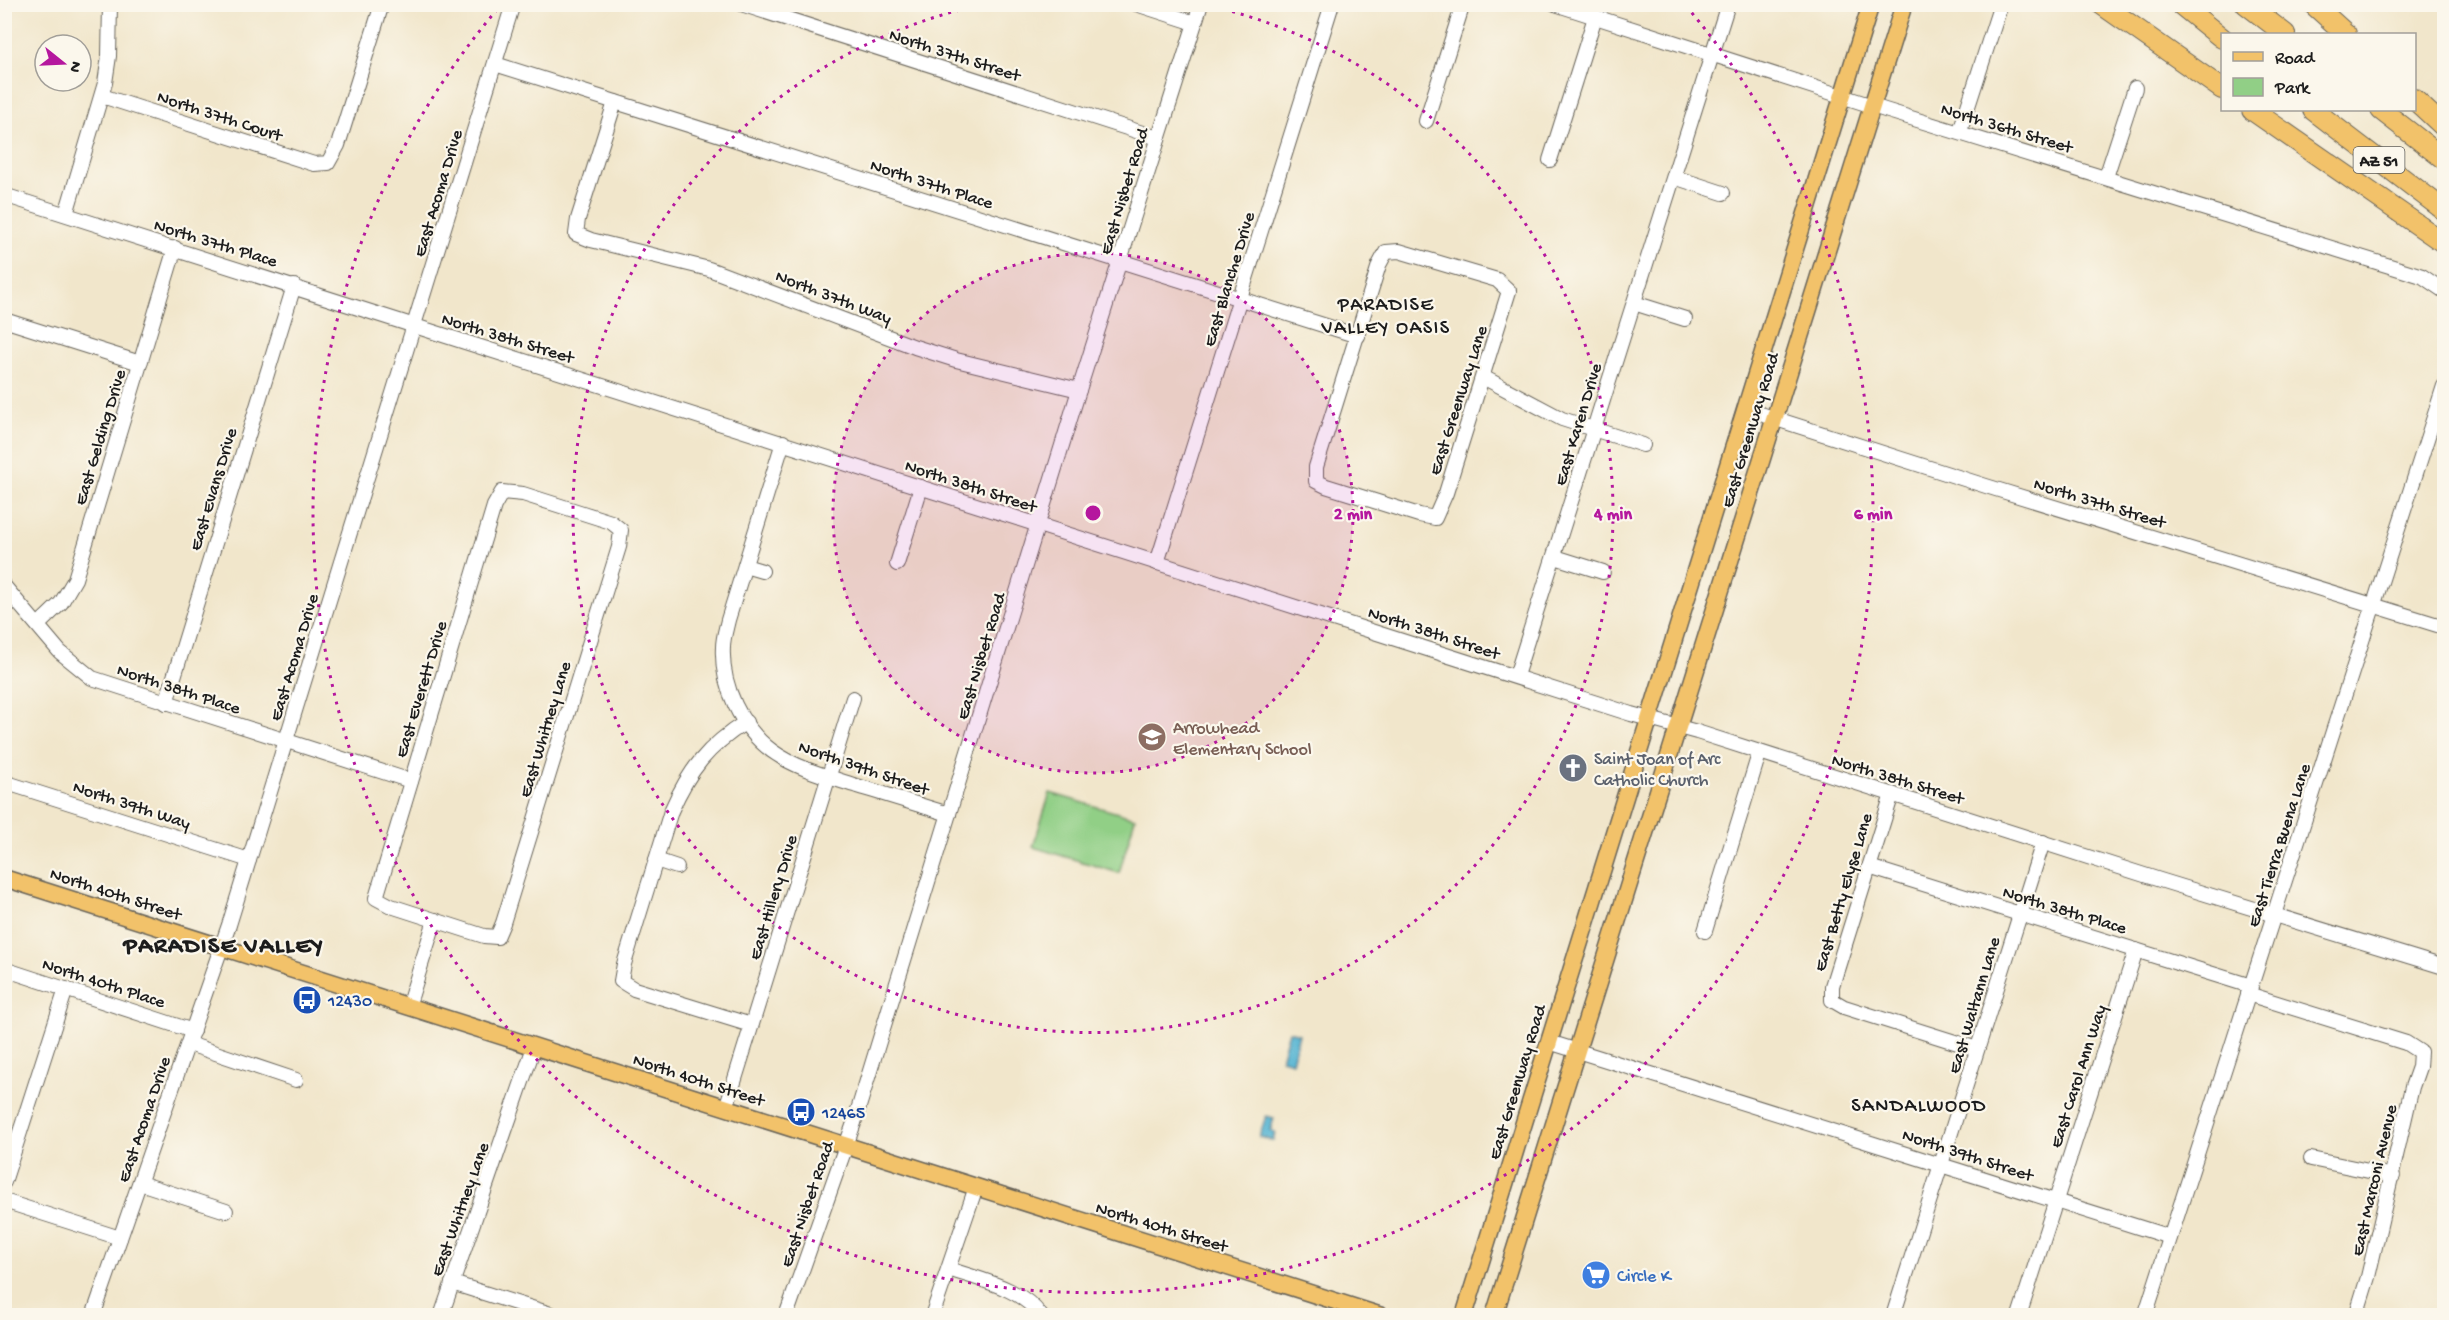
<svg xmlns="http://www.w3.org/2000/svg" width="2449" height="1320" font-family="'Gochi Hand',sans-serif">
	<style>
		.green { fill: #91cf86; stroke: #567651; stroke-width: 1.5 }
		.water { fill: #53b3d2; stroke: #386877; stroke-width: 1.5 }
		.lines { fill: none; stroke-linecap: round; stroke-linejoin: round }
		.minor-casing { stroke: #676359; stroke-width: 16 }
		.major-casing { stroke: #676359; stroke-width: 19 }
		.highway-casing { stroke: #676359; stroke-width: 22 }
		.minor { stroke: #fff; stroke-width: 14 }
		.major { stroke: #f2c26a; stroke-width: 16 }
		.highway { stroke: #f2c26a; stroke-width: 20 }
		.ring { fill: none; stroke: #b5179e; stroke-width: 3; stroke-dasharray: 3 6 }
		.labels { text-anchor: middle; stroke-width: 4.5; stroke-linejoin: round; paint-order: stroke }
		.shield { fill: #fbf7ec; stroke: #5f5e5a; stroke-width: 1.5 }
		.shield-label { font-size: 16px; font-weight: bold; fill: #1c1c1c }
		.street-label { font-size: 18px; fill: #1c1c1c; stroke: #fbf7ec }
		.education-label { font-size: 18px; fill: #785e54; stroke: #fbf7ec; text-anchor: start }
		.worship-label { font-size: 18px; fill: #5b616d; stroke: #fbf7ec; text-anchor: start }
		.transit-label { font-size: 18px; fill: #164399; stroke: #fbf7ec; text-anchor: start }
		.shop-label { font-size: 18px; fill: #366cbe; stroke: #fbf7ec; text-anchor: start }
		.neighbourhood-label { font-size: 20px; letter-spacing: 1.5px; fill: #1c1c1c; stroke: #fbf7ec }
		.district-label { font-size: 24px; font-weight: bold; letter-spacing: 1.5px; fill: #1c1c1c; stroke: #fbf7ec }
		.centre { fill: #b5179e; stroke: #fbf7ec; stroke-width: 3 }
		.ring-label { font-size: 18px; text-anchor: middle; font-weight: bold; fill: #b5179e; stroke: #fbf7ec; stroke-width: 4.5; stroke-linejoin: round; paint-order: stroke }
	</style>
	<rect width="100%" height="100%" fill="#fbf7ec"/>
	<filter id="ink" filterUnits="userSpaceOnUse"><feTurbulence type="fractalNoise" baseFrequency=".0167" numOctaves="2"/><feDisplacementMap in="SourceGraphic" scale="12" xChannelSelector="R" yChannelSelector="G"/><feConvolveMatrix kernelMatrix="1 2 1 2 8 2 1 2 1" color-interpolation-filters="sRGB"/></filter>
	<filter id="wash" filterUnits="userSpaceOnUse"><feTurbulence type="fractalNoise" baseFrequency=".008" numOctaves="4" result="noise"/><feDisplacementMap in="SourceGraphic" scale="24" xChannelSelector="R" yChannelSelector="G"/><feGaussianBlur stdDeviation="1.35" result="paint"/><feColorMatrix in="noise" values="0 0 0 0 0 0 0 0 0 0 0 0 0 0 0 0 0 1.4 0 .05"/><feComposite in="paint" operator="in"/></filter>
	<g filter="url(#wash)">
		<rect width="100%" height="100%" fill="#f1e6cb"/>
		<polygon class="green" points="1050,793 1135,818 1119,873 1033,847"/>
		<g class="water">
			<polygon points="1289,1031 1299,1034 1292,1062 1281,1059"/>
			<polygon points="1266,1116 1274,1118 1270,1131 1275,1132 1273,1141 1259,1137"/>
		</g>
	</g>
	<g filter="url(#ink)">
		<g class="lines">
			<g class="minor-casing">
				<g id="minor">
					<polyline points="741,4 1158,138"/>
					<polyline points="1136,4 1195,23"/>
					<polyline points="1555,4 1885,110 2422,276 2444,291"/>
					<polyline points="495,64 1358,336"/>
					<polyline points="102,96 314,164 328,163 338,145 382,4"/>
					<polyline points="615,102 578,219 576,234 591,240 709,269 915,347 956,360 1079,390"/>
					<polyline points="1426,121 1463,4"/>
					<polyline points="1960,131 2001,4"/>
					<polyline points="1550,160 1595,17"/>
					<polyline points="1674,177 1723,193"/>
					<polyline points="2106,177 2135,88"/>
					<polyline points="4,195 1631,714 1697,732 2160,880 2444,967"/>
					<polyline points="66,214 105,83 109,56 110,4"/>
					<polygon points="1399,251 1497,280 1509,291 1446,493 1435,518 1419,515 1326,486 1316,481 1316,467 1379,265 1386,252"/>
					<polyline points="1634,303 1685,319"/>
					<polyline points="4,320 140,363"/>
					<polyline points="1483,377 1562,419 1643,445"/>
					<polyline points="1745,409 1986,486 2444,627"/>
					<path d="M783,442L728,620C726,629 723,638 723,647C721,686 741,728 772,751C797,769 829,777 857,786C888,795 919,805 949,814"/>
					<polygon points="502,492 523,494 611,522 621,530 619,547 503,923 497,937 484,936 391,906 376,898 494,506"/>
					<polyline points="1555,557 1603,572"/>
					<polyline points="1157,563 1332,4"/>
					<polyline points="897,564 921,487"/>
					<polyline points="745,566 762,571"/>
					<polyline points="4,586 60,652 92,678 411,781"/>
					<polyline points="38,625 61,603 75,579 175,248"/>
					<polyline points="1516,676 1728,4"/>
					<polyline points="166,703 294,286"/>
					<path d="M746,722C708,746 689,770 671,811L624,964L621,981L634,989L751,1025"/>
					<polyline points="4,782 249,860"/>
					<polyline points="1892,794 1832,986 1832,1000 1844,1007 1977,1049"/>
					<polyline points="656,860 677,867"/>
					<polyline points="1869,867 2251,986"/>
					<polyline points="1705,931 1759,754"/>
					<polyline points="4,969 193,1031"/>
					<polyline points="2248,994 2406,1043 2420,1052 2419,1067 2412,1087 2368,1277 2356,1316"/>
					<polyline points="408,1007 435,920"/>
					<polyline points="1549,1042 2170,1237"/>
					<polyline points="189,1044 296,1080"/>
					<polyline points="726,1108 853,698"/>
					<polyline points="2311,1159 2393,1176"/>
					<polyline points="4,1182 66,989"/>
					<polyline points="140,1183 226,1211"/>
					<polyline points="4,1201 120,1238"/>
					<path d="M949,1269C979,1280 1021,1287 1041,1316"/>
					<polyline points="452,1283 557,1316"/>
					<polyline points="93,1316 229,925 513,4"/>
					<polyline points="441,1316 534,1047"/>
					<polyline points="786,1316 854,1123 1079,390 1201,4"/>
					<polyline points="932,1316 976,1187"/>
					<polyline points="1893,1316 2043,842"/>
					<polyline points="2019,1316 2136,950"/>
					<polyline points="2145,1316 2444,386"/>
				</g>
			</g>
			<g class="major-casing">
				<g id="major">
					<polyline points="4,878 1382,1316"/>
					<polyline points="1464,1316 1871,4"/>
					<polyline points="1494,1316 1904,4"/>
				</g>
			</g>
			<g class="highway-casing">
				<g id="highway">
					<polyline points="2101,4 2222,89"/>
					<polyline points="2180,4 2222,38"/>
					<polyline points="2246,4 2285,34"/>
					<polyline points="2313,4 2346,34"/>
					<polyline points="2414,99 2444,127"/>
					<polyline points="2252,110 2444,243"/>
					<polyline points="2313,110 2444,210"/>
					<polyline points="2381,110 2444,159"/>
				</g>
			</g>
			<use href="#minor" class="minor"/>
			<use href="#major" class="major"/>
			<use href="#highway" class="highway"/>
		</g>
	</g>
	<circle cx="1093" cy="513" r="260" fill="#b5179e" fill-opacity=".12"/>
	<g class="ring">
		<circle cx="1093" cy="513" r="260"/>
		<path d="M1206 5A520 520 0 1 1 980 5"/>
		<path d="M1686 6A780 780 0 1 1 500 6"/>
	</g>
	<defs>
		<g id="school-disc" transform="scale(1.5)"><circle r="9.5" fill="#8d6e63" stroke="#fbf7ec"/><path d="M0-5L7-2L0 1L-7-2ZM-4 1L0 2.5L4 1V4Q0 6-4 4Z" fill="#fff"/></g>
		<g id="church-disc" transform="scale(1.5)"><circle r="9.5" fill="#6b7280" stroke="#fbf7ec"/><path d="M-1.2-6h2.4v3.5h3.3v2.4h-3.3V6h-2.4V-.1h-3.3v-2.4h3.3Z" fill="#fff"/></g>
		<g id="bus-disc" transform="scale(1.5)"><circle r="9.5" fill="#1a4fb4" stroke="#fbf7ec"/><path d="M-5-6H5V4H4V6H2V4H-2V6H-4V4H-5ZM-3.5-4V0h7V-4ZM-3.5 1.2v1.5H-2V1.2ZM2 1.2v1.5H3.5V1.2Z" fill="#fff"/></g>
		<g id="supermarket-disc" transform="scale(1.5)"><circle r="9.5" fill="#3f7fe0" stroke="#fbf7ec"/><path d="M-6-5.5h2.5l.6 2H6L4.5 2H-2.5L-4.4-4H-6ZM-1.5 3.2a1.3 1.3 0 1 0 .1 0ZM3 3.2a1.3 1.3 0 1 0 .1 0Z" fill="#fff"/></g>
	</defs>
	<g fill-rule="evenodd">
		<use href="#school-disc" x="1152" y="737"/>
		<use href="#church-disc" x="1573" y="768"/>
		<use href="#bus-disc" x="307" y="1000"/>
		<use href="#bus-disc" x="801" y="1112"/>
		<use href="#supermarket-disc" x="1596" y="1275"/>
	</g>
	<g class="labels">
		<rect class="shield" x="2353.5" y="147" width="51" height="26" rx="4.5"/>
		<g class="shield-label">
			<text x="2379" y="166">AZ 51</text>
		</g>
		<g class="street-label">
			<text transform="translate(955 54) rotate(18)" y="6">North 37th Street</text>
			<text transform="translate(220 115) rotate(18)" y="6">North 37th Court</text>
			<text transform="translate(2007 127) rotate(17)" y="6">North 36th Street</text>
			<text transform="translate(932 183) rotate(18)" y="6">North 37th Place</text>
			<text transform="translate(1123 191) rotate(-73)" y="6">East Nisbet Road</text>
			<text transform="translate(437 193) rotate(-73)" y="6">East Acoma Drive</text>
			<text transform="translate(216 242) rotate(17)" y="6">North 37th Place</text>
			<text transform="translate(1228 279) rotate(-73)" y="6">East Blanche Drive</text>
			<text transform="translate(834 296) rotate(21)" y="6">North 37th Way</text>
			<text transform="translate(508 337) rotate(17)" y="6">North 38th Street</text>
			<text transform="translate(1457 400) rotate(-72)" y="6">East Greenway Lane</text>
			<text transform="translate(1577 424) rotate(-73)" y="6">East Karen Drive</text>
			<text transform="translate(1749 430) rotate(-73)" y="6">East Greenway Road</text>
			<text transform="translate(99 437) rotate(-73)" y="6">East Gelding Drive</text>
			<text transform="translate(971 485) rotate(18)" y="6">North 38th Street</text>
			<text transform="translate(212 489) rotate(-73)" y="6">East Evans Drive</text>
			<text transform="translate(2100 502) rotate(17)" y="6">North 37th Street</text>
			<text transform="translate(1434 632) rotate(18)" y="6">North 38th Street</text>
			<text transform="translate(980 656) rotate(-73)" y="6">East Nisbet Road</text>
			<text transform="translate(293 657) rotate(-73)" y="6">East Acoma Drive</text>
			<text transform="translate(179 688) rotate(18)" y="6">North 38th Place</text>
			<text transform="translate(420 689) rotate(-73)" y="6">East Everett Drive</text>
			<text transform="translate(544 729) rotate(-73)" y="6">East Whitney Lane</text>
			<text transform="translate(864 767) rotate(19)" y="6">North 39th Street</text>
			<text transform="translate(1898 778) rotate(17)" y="6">North 38th Street</text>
			<text transform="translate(132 804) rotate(18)" y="6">North 39th Way</text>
			<text transform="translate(2278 845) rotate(-72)" y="6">East Tierra Buena Lane</text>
			<text transform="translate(1842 892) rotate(-73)" y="6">East Betty Elyse Lane</text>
			<text transform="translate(116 893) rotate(18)" y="6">North 40th Street</text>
			<text transform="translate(772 897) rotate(-73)" y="6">East Hillery Drive</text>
			<text transform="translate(2065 909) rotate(17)" y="6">North 38th Place</text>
			<text transform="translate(104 982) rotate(18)" y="6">North 40th Place</text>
			<text transform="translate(1973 1005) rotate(-73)" y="6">East Waltann Lane</text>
			<text transform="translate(2077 1076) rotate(-72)" y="6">East Carol Ann Way</text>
			<text transform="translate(699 1079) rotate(18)" y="6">North 40th Street</text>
			<text transform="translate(1516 1082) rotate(-73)" y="6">East Greenway Road</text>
			<text transform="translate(143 1119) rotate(-71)" y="6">East Acoma Drive</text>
			<text transform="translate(1968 1154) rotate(18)" y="6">North 39th Street</text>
			<text transform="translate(2373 1180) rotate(-77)" y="6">East Marconi Avenue</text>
			<text transform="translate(806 1204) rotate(-71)" y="6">East Nisbet Road</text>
			<text transform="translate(459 1209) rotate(-70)" y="6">East Whitney Lane</text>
			<text transform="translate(1162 1226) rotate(17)" y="6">North 40th Street</text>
		</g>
		<g class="education-label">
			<text x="1173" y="733">Arrowhead<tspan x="1173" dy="21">Elementary School</tspan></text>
		</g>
		<g class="worship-label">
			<text x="1594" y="764">Saint Joan of Arc<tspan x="1594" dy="21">Catholic Church</tspan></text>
		</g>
		<g class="transit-label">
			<text x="328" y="1006">12430</text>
			<text x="822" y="1118">12465</text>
		</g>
		<g class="shop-label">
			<text x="1617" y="1281">Circle K</text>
		</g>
		<g class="neighbourhood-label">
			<text x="1386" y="310">PARADISE<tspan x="1386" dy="23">VALLEY OASIS</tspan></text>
			<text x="1919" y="1111">SANDALWOOD</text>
		</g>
		<g class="district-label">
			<text x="224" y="952">PARADISE VALLEY</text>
		</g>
	</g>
	<circle cx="1093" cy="513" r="9" class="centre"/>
	<g class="ring-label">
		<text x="1353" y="519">2 min</text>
		<text x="1613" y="519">4 min</text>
		<text x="1873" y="519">6 min</text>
	</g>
	<rect width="2449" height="1320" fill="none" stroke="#fbf7ec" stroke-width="24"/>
	<rect x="2221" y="33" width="195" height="78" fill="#fbf7ec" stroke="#a29f99" stroke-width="1.5"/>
	<rect x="2233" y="52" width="30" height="9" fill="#f2c26a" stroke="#a29f99" stroke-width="1.5"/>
	<text x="2275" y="63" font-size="18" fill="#1c1c1c">Road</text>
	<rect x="2233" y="78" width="30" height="18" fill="#91cf86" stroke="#a29f99" stroke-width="1.5"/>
	<text x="2275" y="93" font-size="18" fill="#1c1c1c">Park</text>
	<g transform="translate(63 63) rotate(108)"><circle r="28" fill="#fbf7ec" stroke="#a29f99" stroke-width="1.5"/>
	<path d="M0-4.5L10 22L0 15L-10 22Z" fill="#b5179e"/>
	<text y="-9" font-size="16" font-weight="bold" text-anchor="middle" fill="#1c1c1c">N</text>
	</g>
</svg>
